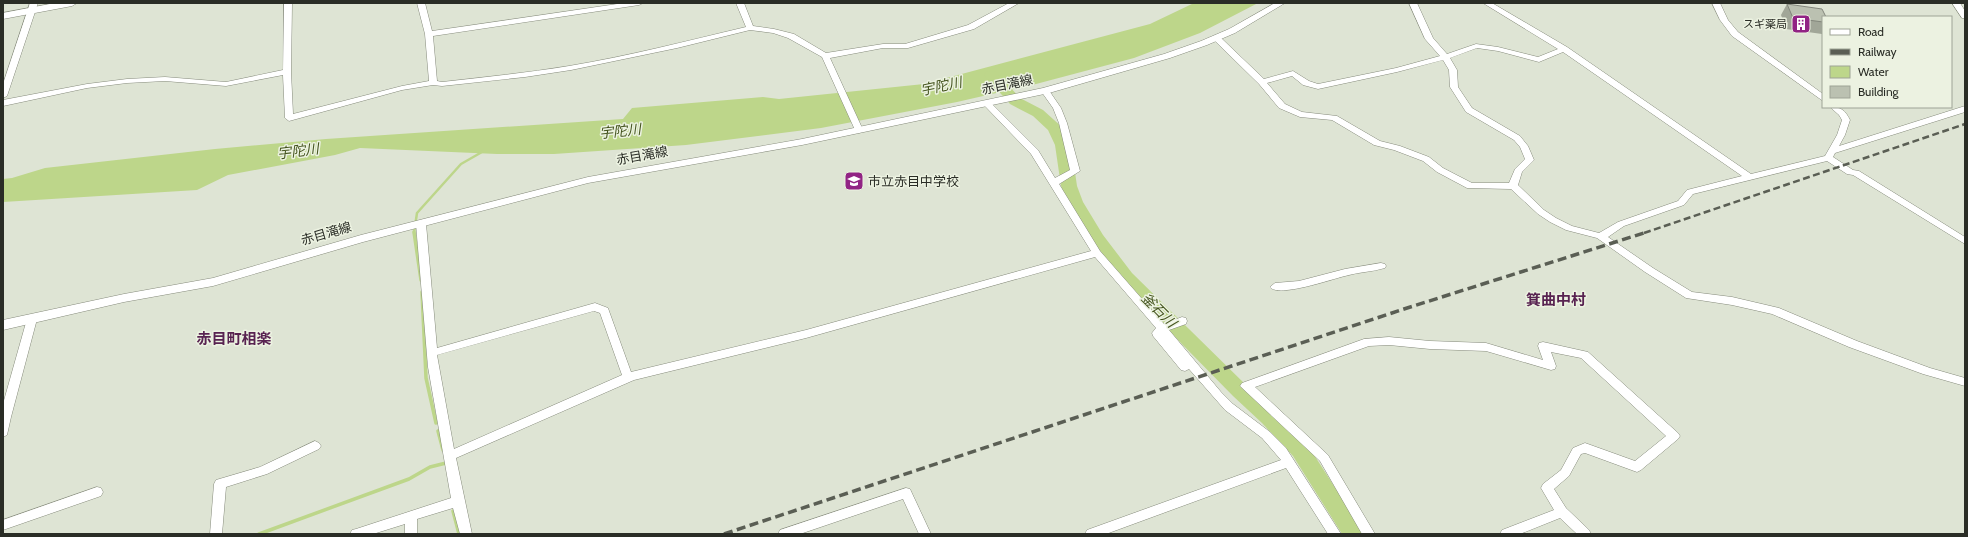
<svg xmlns="http://www.w3.org/2000/svg" width="1968" height="537" font-family="Cabin,'Noto Sans JP',sans-serif">
	<style>
		.water { fill: #bdd68a }
		.lines { fill: none; stroke-linecap: round; stroke-linejoin: round }
		.stream-far1 { stroke: #bdd68a; stroke-width: 2.5 }
		.stream { stroke: #bdd68a; stroke-width: 3.5 }
		.river { fill: #bdd68a; fill-rule: evenodd }
		.minor-casing { stroke: #868b7c; stroke-width: 1 }
		.major-casing { stroke: #868b7c; stroke-width: 1 }
		.highway-casing { stroke: #868b7c; stroke-width: 1 }
		.minor { fill: #fff; fill-rule: evenodd }
		.major { fill: #fff; fill-rule: evenodd }
		.highway { fill: #fff; fill-rule: evenodd }
		.rail-far1 { stroke: #5a5e54; stroke-width: 2.5; stroke-dasharray: 7 3.5; stroke-linecap: butt }
		.rail { stroke: #5a5e54; stroke-width: 3.5; stroke-dasharray: 9 4.5; stroke-linecap: butt }
		.wall { fill: #a1a698 }
		.building { fill: #bbc1b1; stroke: #83877c }
		.labels { text-anchor: middle; stroke-width: 3; stroke-linejoin: round; paint-order: stroke }
		.far-poi-label { font-size: 11px; fill: #2a2d26; stroke: #ecf2e1; text-anchor: end }
		.street-label { font-size: 13px; fill: #2a2d26; stroke: #ecf2e1 }
		.poi-label { font-size: 13px; fill: #2a2d26; stroke: #ecf2e1; text-anchor: start }
		.water-label { font-size: 14px; font-style: italic; fill: #44541e; stroke: #ecf2e1 }
		.quarter-label { font-size: 15px; font-weight: bold; fill: #582351; stroke: #ecf2e1 }
	</style>
	<rect width="100%" height="100%" fill="#dee4d4"/>
	<polygon class="water" points="1194,3 1258,3 1200,33 1134,58 1036,84 957,102 821,128 686,145 554,154 497,154 360,148 335,155 228,175 197,190 3,202 3,179 12,178 45,168 215,149 326,139 623,119 632,108 763,97 779,99 924,84 1150,24"/>
	<g class="lines">
		<polyline class="stream-far1" points="414,233 417,213 461,164 482,152"/>
		<g class="stream">
			<polyline points="414,232 421,280"/>
			<polyline points="422,292 426,378 436,423"/>
			<polyline points="438,431 443,450"/>
			<polyline points="453,511 459,534"/>
			<polyline points="259,534 409,479 430,467 446,463 446,461"/>
		</g>
		<polygon class="river" points="991,71 996,72 1020,98 1043,110 1063,128 1071,145 1077,186 1083,202 1103,235 1132,273 1247,386 1276,411 1307,444 1365,534 1342,534 1293,456 1262,423 1233,396 1120,281 1090,242 1067,202 1061,186 1055,145 1048,130 1033,116 1010,104 984,75 986,72"/>
		<g class="minor-casing">
			<g id="minor">
				<polygon points="30,3 38,3 7,96 3,98 3,84"/>
				<path d="M284,3H292L291,72L293,114L402,86L429,81L425,34L417,3H425L432,31L624,3H643L639,5L433,36L437,81L442,82C485,77 527,73 569,66C629,56 687,41 746,27L736,3H744L753,26L774,29L794,34L826,53L883,44H905L968,25L1009,3H1019L974,29L908,48H883L830,58L863,130L859,133L855,130L822,57L788,38L773,33L750,30L677,48L571,70L525,77L442,86L433,85L402,90L289,121L285,118L283,75L226,86L165,81L127,83L87,88L3,106V100L87,84L127,79L165,77L226,82L283,70Z"/>
				<path d="M1409,3H1417L1433,38L1447,54L1476,44L1498,47L1538,57L1558,49L1483,3H1492L1567,47L1751,174L1825,156L1837,135L1842,120L1839,115L1830,107C1841,107 1845,110 1850,120L1845,135L1839,146L1965,106V112L1835,153L1833,157L1853,170L1859,171L1965,237V244L1853,175L1847,174L1827,161L1693,194L1684,205L1624,226L1608,237L1653,268L1692,292L1732,297L1779,308L1857,341L1930,368L1965,378V386L1923,374L1849,347L1772,314L1732,305L1686,298L1645,272L1597,238L1566,230L1550,222L1538,214L1511,189L1467,188L1437,172L1423,161L1394,150L1374,145L1332,120L1300,117L1279,108L1259,84L1212,38L1213,36H1219L1264,79L1293,71L1309,81L1318,84L1396,68L1440,56L1425,39ZM1477,48L1498,51L1539,62L1563,52L1742,176L1687,190L1678,201L1618,222L1599,233L1572,226L1556,218L1544,210L1518,185L1522,172L1534,160L1528,146L1520,136L1472,108L1458,87L1457,70L1450,58ZM1443,60L1449,70L1450,87L1466,112L1514,140L1520,147L1525,159L1515,169L1509,183H1472L1443,168L1429,157L1400,146L1380,141L1337,116L1302,112L1285,104L1267,83L1292,76L1303,85L1318,89L1397,72Z"/>
				<polygon points="1712,3 1720,3 1728,20 1738,32 1823,94 1823,101 1732,36 1720,20"/>
				<polygon points="1952,3 1960,3 1965,11 1965,18 1962,18"/>
				<path d="M1042,89H1048L1061,108L1067,123L1080,171L1059,184L1100,251L1164,324L1182,317L1186,318L1187,321L1186,324L1169,330L1221,392L1233,404L1270,432L1286,448L1341,534H1328L1286,468L1106,534H1085L1087,530L1281,460L1262,438L1225,410L1189,369L1185,371L1181,370L1153,336L1152,333L1156,328L1095,257L806,338L634,380L456,458L472,534H460L453,508L417,519V534H405V524L373,534H350L352,530L356,529L451,498L428,367L416,224L418,222L421,221L426,224L437,348L595,303L608,308L609,311L631,372L806,330L1091,251L1031,154L983,104L984,102H990L1038,150L1055,178L1070,170L1059,123L1053,108L1041,91ZM594,311L600,313L622,375L454,449L437,355Z"/>
				<path d="M1381,263L1385,264L1386,266L1385,268C1372,272 1358,272 1345,276C1332,279 1278,298 1270,287L1275,283L1299,281L1345,269Z"/>
				<polygon points="32,315 36,316 37,319 11,417 7,435 3,437 3,404 27,319 28,316"/>
				<polygon points="1389,337 1430,341 1486,343 1543,360 1538,346 1539,343 1543,342 1588,352 1678,433 1680,436 1678,439 1641,470 1637,472 1585,453 1581,454 1569,476 1554,489 1566,508 1589,530 1591,534 1577,534 1560,518 1520,534 1500,534 1502,530 1554,510 1541,488 1543,484 1561,470 1573,448 1585,443 1635,461 1666,436 1581,358 1551,352 1556,366 1555,369 1551,370 1486,351 1430,349 1389,345 1369,346 1255,387 1328,455 1375,534 1362,534 1320,461 1240,386 1242,383 1364,339"/>
				<polygon points="315,441 319,443 321,446 319,449 267,474 226,487 222,534 210,534 214,484 216,480 260,467"/>
				<polygon points="97,487 101,488 103,492 101,496 3,530 3,520"/>
				<polygon points="906,488 910,489 931,534 919,534 903,499 800,534 778,534 780,530"/>
			</g>
		</g>
		<g class="major-casing">
			<polygon id="major" points="1275,3 1285,3 1235,33 1207,45 1170,58 1049,93 802,145 588,183 363,242 213,286 124,302 3,330 3,320 124,294 213,278 361,235 588,177 802,139 1043,88 1164,54 1201,41 1229,29"/>
		</g>
		<g class="highway-casing">
			<polygon id="highway" points="55,3 77,3 72,6 3,19 3,13"/>
		</g>
		<use href="#minor" class="minor"/>
		<use href="#major" class="major"/>
		<use href="#highway" class="highway"/>
		<polyline class="rail-far1" points="1644,233 1965,124"/>
		<polyline class="rail" points="724,534 1404,309 1647,232"/>
	</g>
	<polygon class="wall" points="1787,4 1823,17 1823,32 1822,34 1786,29 1781,15"/>
	<polygon class="building" points="1787,4 1822,9 1826,17 1823,17 1823,22 1793,18"/>
	<defs>
		<g id="building-square" transform="scale(1)"><rect x="-9" y="-9" width="18" height="18" rx="4" fill="#912384" stroke="#ecf2e1"/><path d="M-4-6H4V6H1V3H-1V6H-4ZM-2.5-4.3h1.7v1.8h-1.7ZM.8-4.3h1.7v1.8H.8ZM-2.5-1h1.7V.8h-1.7ZM.8-1h1.7V.8H.8Z" fill="#fff"/></g>
		<g id="school-square" transform="scale(1)"><rect x="-9" y="-9" width="18" height="18" rx="4" fill="#912384" stroke="#ecf2e1"/><path d="M0-5L7-2L0 1L-7-2ZM-4 1L0 2.5L4 1V4Q0 6-4 4Z" fill="#fff"/></g>
	</defs>
	<g fill-rule="evenodd">
		<use href="#building-square" x="1801" y="24"/>
		<use href="#school-square" x="854" y="181"/>
	</g>
	<g class="labels">
		<g class="far-poi-label">
			<text x="1787" y="28">スギ薬局</text>
		</g>
		<g class="street-label">
			<text transform="translate(1007 84) rotate(-12)" y="5">赤目滝線</text>
			<text transform="translate(642 155) rotate(-10)" y="5">赤目滝線</text>
			<text transform="translate(326 233) rotate(-16)" y="5">赤目滝線</text>
		</g>
		<g class="poi-label">
			<text x="868" y="186">市立赤目中学校</text>
		</g>
		<g class="water-label">
			<text transform="translate(941 86) rotate(-12)" y="5">宇陀川</text>
			<text transform="translate(620 131) rotate(-6)" y="5">宇陀川</text>
			<text transform="translate(298 151) rotate(-7)" y="5">宇陀川</text>
			<text transform="translate(1159 310) rotate(45)" y="5">釜石川</text>
		</g>
		<g class="quarter-label">
			<text x="1556" y="305">箕曲中村</text>
			<text x="234" y="344">赤目町相楽</text>
		</g>
	</g>
	<rect width="1968" height="537" fill="none" stroke="#2a2d26" stroke-width="8"/>
	<rect x="1822" y="16" width="130" height="92" fill="#ecf2e1" stroke="#9ea396"/>
	<rect x="1830" y="29" width="20" height="6" fill="#ffffff" stroke="#9ea396"/>
	<text x="1858" y="36" font-size="12" fill="#2a2d26">Road</text>
	<rect x="1830" y="49" width="20" height="6" fill="#5a5e54" stroke="#9ea396"/>
	<text x="1858" y="56" font-size="12" fill="#2a2d26">Railway</text>
	<rect x="1830" y="66" width="20" height="12" fill="#bdd68a" stroke="#9ea396"/>
	<text x="1858" y="76" font-size="12" fill="#2a2d26">Water</text>
	<rect x="1830" y="86" width="20" height="12" fill="#bbc1b1" stroke="#9ea396"/>
	<text x="1858" y="96" font-size="12" fill="#2a2d26">Building</text>
</svg>
